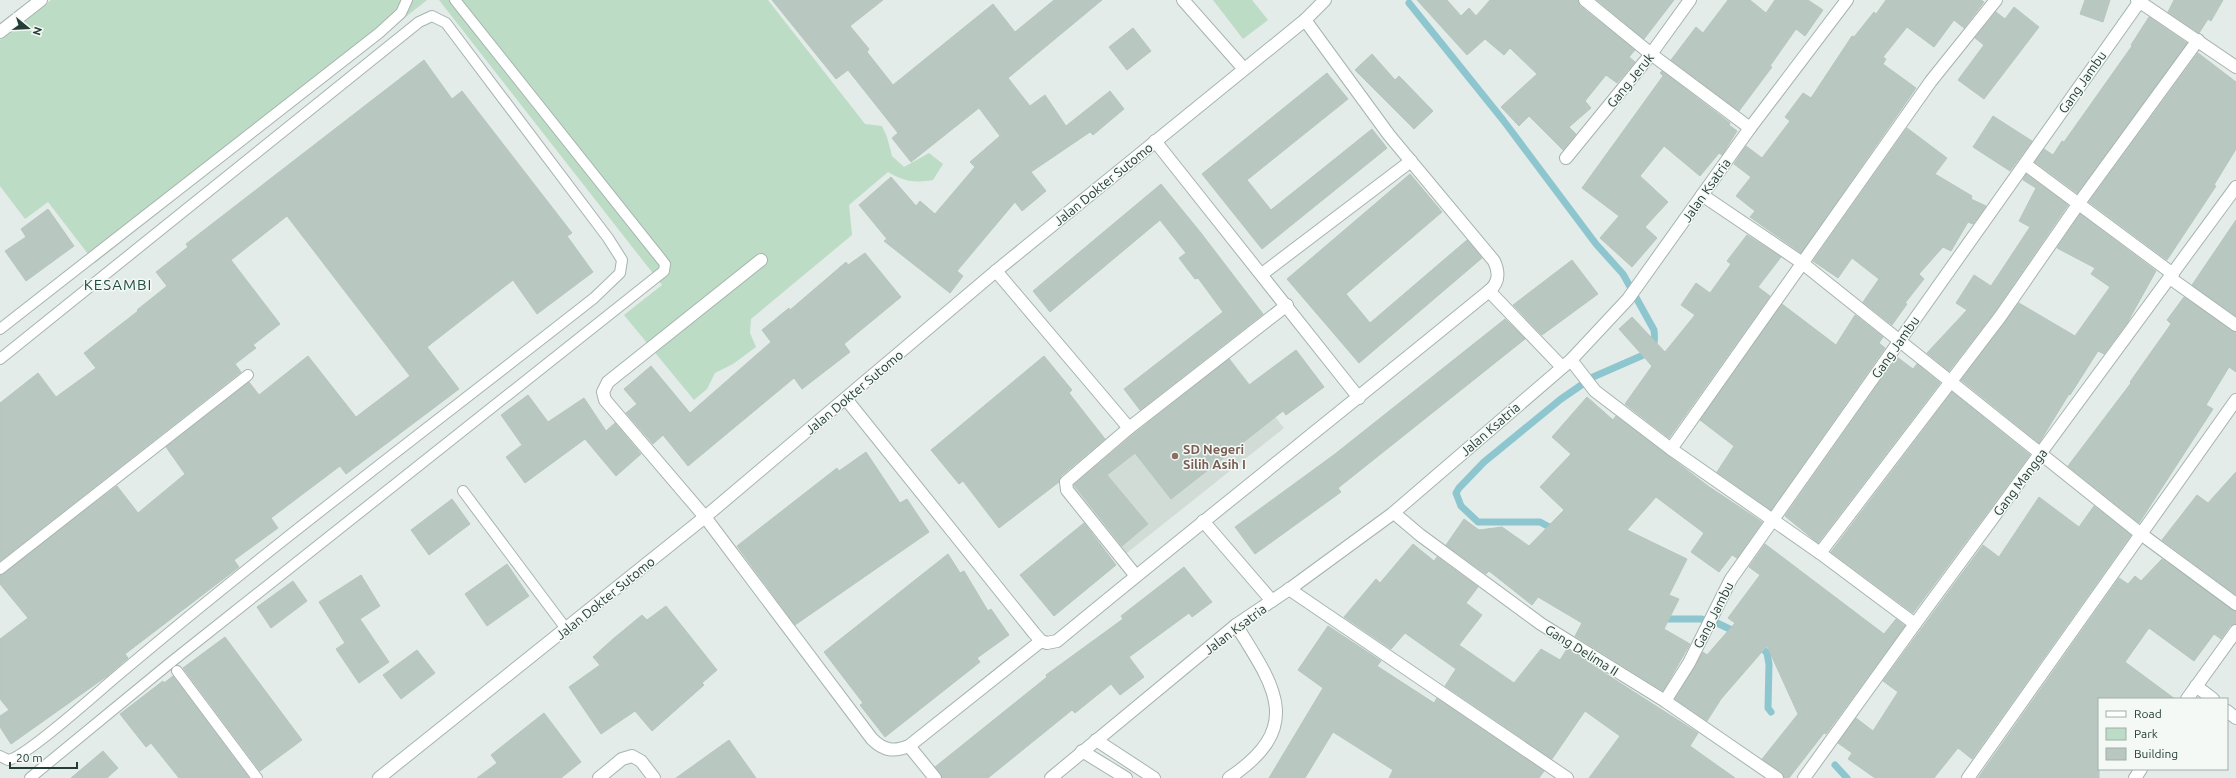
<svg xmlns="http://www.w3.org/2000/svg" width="2236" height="778" font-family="Ubuntu,sans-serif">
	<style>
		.built { fill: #d1dcd7 }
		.green { fill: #bddcc5 }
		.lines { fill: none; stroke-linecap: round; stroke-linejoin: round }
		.stream { stroke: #8ec6cf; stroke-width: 7 }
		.building { fill: #b9c7c1; stroke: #b6c6bf }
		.service-casing { stroke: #a6b4af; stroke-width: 12 }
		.minor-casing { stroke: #a6b4af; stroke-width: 14 }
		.service { stroke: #fff; stroke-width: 10 }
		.minor { stroke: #fff; stroke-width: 12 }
		.education-dot { fill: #8d6e63; stroke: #f4f9f6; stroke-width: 1.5 }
		.labels { text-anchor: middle; stroke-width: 3; stroke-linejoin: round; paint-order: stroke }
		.street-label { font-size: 13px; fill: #243d36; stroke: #f4f9f6 }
		.education-label { font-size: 13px; font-weight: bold; fill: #785e54; stroke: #f4f9f6; text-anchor: start }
		.quarter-label { font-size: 15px; letter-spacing: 1px; fill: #204e42; stroke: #f4f9f6 }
	</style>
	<rect width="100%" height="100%" fill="#e3ece8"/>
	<polygon class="built" points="1228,356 1284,428 1123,556 1066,484"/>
	<g class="green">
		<polygon points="51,0 427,0 95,263 48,202 25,219 0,186 0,40"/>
		<path d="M439,0H768L865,124L882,126L887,137L892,156L904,167L929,153L943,164L933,180C913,183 906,182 888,172L849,205L852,235L751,319L750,333L756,347L733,364L715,373L707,389L694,400L624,315L662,285Z"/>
		<polygon points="1213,0 1252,0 1268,20 1243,39"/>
	</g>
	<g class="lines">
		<g class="stream">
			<path d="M1409,3L1503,120L1596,244L1623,274L1654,330C1655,339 1655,347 1648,353L1593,377L1561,399L1484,462L1459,488L1456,493L1461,506L1478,522H1540L1555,530"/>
			<polyline points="1660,619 1701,619 1717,623 1738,633"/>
			<polyline points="1758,644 1767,653 1769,664 1768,708 1771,712"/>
			<polyline points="1835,765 1847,778"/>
		</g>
	</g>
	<g class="building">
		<polygon points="772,0 883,0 850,26 869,49 867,52 893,85 993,4 1015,32 1054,0 1102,0 1008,78 1030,106 1045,95 1066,126 1110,91 1124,109 1093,135 1090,132 1031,172 1046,191 1022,211 1015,202 957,271 963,276 950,293 884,241 887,239 859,205 891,177 916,206 920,201 935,214 975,167 970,162 1000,136 979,108 911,162 892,138 898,133 848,70 836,79"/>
		<polygon points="1417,0 1447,0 1461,16 1469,8 1476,16 1490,0 1578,0 1580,6 1635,50 1629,57 1635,62 1617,83 1606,75 1585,101 1591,108 1569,127 1576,134 1563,150 1529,116 1519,126 1501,107 1537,74 1510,48 1504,55 1485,39 1467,55"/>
		<polygon points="1597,0 1674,0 1644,39"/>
		<polygon points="1728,0 1750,0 1766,13 1775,0 1808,0 1823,10 1805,36 1796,29 1770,66 1772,67 1739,111 1671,60 1696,27 1703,33"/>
		<polygon points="1886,0 1981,0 1984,2 1964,28 1954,20 1934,47 1907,27 1883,57 1886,59 1883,64 1916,88 1801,253 1750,217 1755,211 1736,196 1751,177 1734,164 1746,146 1762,158 1790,121 1785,117 1803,93 1811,98 1852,36 1854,37 1874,12 1876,14"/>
		<polygon points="2085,0 2110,0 2103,22 2080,14"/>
		<polygon points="2174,0 2223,0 2211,21 2208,19 2199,33 2168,12"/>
		<polygon points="2014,7 2039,27 1984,99 1958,80 1984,45 1975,38 1996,12 2005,19"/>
		<polygon points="2149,17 2187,43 2077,193 2035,162 2044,149 2053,155 2062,141 2064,142 2132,46 2131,45"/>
		<polygon points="1133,28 1151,51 1127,70 1109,47"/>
		<polygon points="2198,53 2236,82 2236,149 2214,185 2216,186 2167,260 2089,202"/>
		<polygon points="1372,54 1395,80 1399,76 1433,111 1414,129 1355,70"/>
		<polygon points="424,60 452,99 462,91 572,233 567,236 593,272 537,314 513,280 427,347 459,389 346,474 340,466 271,518 278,528 234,560 239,567 125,654 128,658 107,676 11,744 0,727 0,716 9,710 0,699 0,639 28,618 0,584 0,575 117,486 138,513 185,474 166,447 249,382 259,395 308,356 356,417 410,376 287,216 231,260 280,324 253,345 256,348 235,364 241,372 0,561 0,403 38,373 56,397 96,368 84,353 138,311 137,310 167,286 156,272 188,247 186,244"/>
		<polygon points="1662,71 1730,123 1729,125 1737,131 1722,155 1719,153 1700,176 1664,146 1640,176 1668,202 1645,227 1657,238 1632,267 1600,238 1619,216 1582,188 1663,76 1660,73"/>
		<polygon points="1327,73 1348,99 1247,180 1271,210 1372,129 1387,148 1262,249 1202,174"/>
		<polygon points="1993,116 2032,141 2010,171 1973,147"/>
		<polygon points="1907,128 1947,158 1935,174 1972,196 1971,199 1986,206 1973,224 1968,222 1951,251 1943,247 1919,274 1924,279 1905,303 1907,304 1892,325 1863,302 1879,279 1852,258 1838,278 1813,261"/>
		<polygon points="1410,174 1442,212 1346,294 1370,323 1467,240 1482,258 1359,363 1287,279"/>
		<polygon points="2026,174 2068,205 1994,313 1949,371 1927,353 1967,310 1956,303 1974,275 1991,286 2030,227 2019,221 2036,188 2023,180"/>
		<polygon points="1161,184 1201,233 1263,314 1140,410 1124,389 1223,312 1198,278 1195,279 1179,258 1186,253 1160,220 1050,312 1033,291"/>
		<polygon points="48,209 74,246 26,281 5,251 26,237 21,229"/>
		<polygon points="2080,214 2156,271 2127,323 2104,354 2098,351 2070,395 2069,394 2039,443 1961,380 2019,303 2075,336 2110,287 2091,274 2095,268 2057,248"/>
		<polygon points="2236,220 2236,316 2192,285"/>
		<polygon points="1747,235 1781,257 1758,287 1770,296 1669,438 1625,404 1652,366 1619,329 1632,317 1665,352 1695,315 1681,305 1696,283 1710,293 1731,264 1727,261"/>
		<polygon points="865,253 901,297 844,344 850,352 802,389 794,378 688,466 663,435 653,444 626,413 637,404 624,389 651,366 690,413 771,342 762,330 789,308 790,310 846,262 848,265"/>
		<polygon points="1572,260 1598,294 1542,335 1513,305"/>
		<polygon points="2184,297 2236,332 2236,372 2229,367 2206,405 2213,409 2139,523 2068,466 2131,383 2130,382 2171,324 2167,320"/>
		<polygon points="1782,304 1836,345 1855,315 1883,337 1879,343 1885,348 1771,510 1717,472 1734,446 1700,420"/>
		<polygon points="1505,319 1525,339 1338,488 1341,492 1255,554 1235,527 1335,454"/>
		<polygon points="1296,350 1324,387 1286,415 1283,411 1171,499 1135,453 1107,475 1148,524 1122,546 1074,485 1134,434 1229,359 1249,385"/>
		<polygon points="1044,356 1072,390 1069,393 1105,439 1061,476 1059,482 999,528 963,481 959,484 931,450"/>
		<polygon points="1897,357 1913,369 1917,364 1940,383 1818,543 1785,516"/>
		<polygon points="1952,392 2030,455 1913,613 1831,552"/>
		<polygon points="528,395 548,422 584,398 606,431 615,423 641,454 616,476 585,439 525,483 506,457 522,445 501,415"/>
		<polygon points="1587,397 1613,420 1616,416 1708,486 1762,522 1737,558 1732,555 1719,572 1691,552 1704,533 1656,497 1627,530 1687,559 1669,595 1679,599 1664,629 1690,644 1663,691 1575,636 1582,623 1538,597 1532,605 1489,571 1486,574 1446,545 1464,519 1479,530 1502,527 1529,546 1564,510 1540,487 1571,454 1552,437"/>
		<polygon points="866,452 900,503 907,499 929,532 795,625 737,546 837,468 839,471"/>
		<polygon points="2236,472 2236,595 2162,540 2197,495 2208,503"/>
		<polygon points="2039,497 2079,527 2094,506 2131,535 1972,759 1958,748 1934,778 1875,778 1848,759 1852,753 1838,743 1856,718 1873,731 1898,692 1883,681 1983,545 1999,557"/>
		<polygon points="452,499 470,524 429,555 411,530"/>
		<polygon points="1084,523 1116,565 1054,616 1020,575"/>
		<polygon points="1413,544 1434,561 1437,557 1478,587 1466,603 1482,615 1459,645 1514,683 1541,649 1560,660 1567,649 1698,733 1690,746 1735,778 1589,778 1620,736 1585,711 1552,759 1445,686 1456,669 1405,633 1391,649 1344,617 1376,579 1380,583"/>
		<polygon points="1765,544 1884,634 1896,619 1905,626 1826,734 1824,733 1789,778 1784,778 1781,772 1762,759 1798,714 1767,646 1721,699 1707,721 1675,699 1703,652 1707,655 1735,623 1728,618 1760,575 1749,567"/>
		<polygon points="948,554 960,573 964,571 988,611 991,609 1009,635 977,658 980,662 885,737 860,705 863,703 824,652"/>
		<polygon points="2162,559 2236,611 2236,624 2230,626 2221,639 2214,634 2194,661 2149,628 2125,662 2175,699 2099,699 2099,778 1978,778 2119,578 2128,584 2135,576 2141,581"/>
		<polygon points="507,564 529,596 487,626 465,594"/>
		<polygon points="1184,567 1212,602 1192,617 1189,613 1129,657 1144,677 1120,695 1111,684 1075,713 1072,710 988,778 942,778 935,767 1047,677 1046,675 1123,619 1121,616"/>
		<polygon points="361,575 380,606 360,619 389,662 359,683 336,649 345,643 319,602"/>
		<polygon points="293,581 307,601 271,628 257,607"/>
		<polygon points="666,606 717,670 702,683 704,685 652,731 635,711 601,734 569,687 600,665 593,657 613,639 642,615 647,620"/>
		<polygon points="1328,626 1381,661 1377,666 1434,703 1437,698 1544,771 1539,778 1389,778 1393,770 1333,732 1305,778 1269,778 1323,688 1298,670"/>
		<polygon points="225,637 302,740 260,771 183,668"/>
		<polygon points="417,650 435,673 401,699 383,675"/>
		<polygon points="173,676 249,778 179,778 151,743 146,747 120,714 163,681 164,683"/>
		<polygon points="544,713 581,762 561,778 477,778 497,763 491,755"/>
		<polygon points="729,740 756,778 676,778"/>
		<polygon points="103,751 118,768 107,778 71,778"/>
	</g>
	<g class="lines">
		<g class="service-casing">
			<g id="service">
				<polyline points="0,329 379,33 401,13 407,0"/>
				<path d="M0,359L419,22L432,16L446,23L608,238L622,260L620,273L594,298C435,423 272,545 117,676C99,691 25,758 8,760L0,756"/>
				<polyline points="463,491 567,630"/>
				<polyline points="0,569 248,375"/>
				<polyline points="177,671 257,778"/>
				<polyline points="30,778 170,663 664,271 665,264 455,0"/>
			</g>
		</g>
		<g class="minor-casing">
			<g id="minor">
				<polyline points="1183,0 1244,69"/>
				<polyline points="1585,0 1651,54 1750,128"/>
				<polyline points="2137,0 2236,67"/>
				<polyline points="0,32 41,0"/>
				<polyline points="1155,141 1359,398"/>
				<polyline points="1566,158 1651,54 1690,0"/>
				<polyline points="2025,164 2173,274"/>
				<polyline points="1702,195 1801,262 2141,534 2236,604"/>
				<path d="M761,260L608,382L603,392L605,400L705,517L872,739C884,751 894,752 909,746L1041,641"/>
				<polyline points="996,271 1129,428"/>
				<polyline points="1262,274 1411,161"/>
				<polyline points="2170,278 2236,325"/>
				<polyline points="1489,291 1562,367"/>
				<polyline points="1571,360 1595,391 1671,449 1820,553 1915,624"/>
				<path d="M846,399L1034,633L1041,641L1047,643L1057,641C1200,523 1346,408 1489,291C1500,282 1499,272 1494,261L1389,135L1305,20"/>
				<polyline points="1671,449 1931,81 1996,0"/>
				<polyline points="1394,513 1420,535 1541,624 1665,701 1777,778"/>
				<polyline points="1203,521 1272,601"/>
				<polyline points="1820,553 2000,317 2079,203 2198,40"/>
				<polyline points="1136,576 1067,490 1066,482 1129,428 1287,305"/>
				<polyline points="1289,589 1567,778"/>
				<polyline points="2196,686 2213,699"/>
				<polyline points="2187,699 2236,631"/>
				<polyline points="1665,701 1689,663 1731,579 2140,1"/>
				<polyline points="2227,711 2236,718"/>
				<polyline points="1096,740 1154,778"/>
				<polyline points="909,746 935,778"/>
				<polyline points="1082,751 1126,778"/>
				<polyline points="379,778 705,517 996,271 1305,20 1325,0"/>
				<polyline points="599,778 622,759 632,756 641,761 654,778"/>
				<polyline points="1051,778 1236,625 1291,588 1392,514 1571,360 1628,299 1750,128 1847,0"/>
				<path d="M1229,778C1305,727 1275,687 1236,625"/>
				<polyline points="1804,778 1915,624 2236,187"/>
				<polyline points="1968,778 2236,400"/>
				<polyline points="2135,778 2141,769"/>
			</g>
		</g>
		<use href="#service" class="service"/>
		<use href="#minor" class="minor"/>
	</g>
	<circle class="education-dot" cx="1175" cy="456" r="4"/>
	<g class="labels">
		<g class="street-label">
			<text transform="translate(1630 80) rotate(-51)" y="5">Gang Jeruk</text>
			<text transform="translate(2082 82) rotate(-55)" y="5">Gang Jambu</text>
			<text transform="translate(1103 184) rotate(-39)" y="5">Jalan Dokter Sutomo</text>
			<text transform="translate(1706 190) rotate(-55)" y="5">Jalan Ksatria</text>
			<text transform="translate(1895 347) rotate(-55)" y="5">Gang Jambu</text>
			<text transform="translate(854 392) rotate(-40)" y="5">Jalan Dokter Sutomo</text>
			<text transform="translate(1490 429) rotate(-41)" y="5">Jalan Ksatria</text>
			<text transform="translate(2020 482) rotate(-53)" y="5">Gang Mangga</text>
			<text transform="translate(605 598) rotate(-39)" y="5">Jalan Dokter Sutomo</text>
			<text transform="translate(1713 615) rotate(-63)" y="5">Gang Jambu</text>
			<text transform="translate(1235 629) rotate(-37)" y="5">Jalan Ksatria</text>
			<text transform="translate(1582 650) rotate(32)" y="5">Gang Delima II</text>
		</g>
		<g class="education-label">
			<text x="1183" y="454">SD Negeri<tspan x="1183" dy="15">Silih Asih I</tspan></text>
		</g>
		<g class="quarter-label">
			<text x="118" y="290">KESAMBI</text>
		</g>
	</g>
	<rect x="2098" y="698" width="130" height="72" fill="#f4f9f6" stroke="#a1aea9"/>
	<rect x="2106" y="711" width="20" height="6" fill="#ffffff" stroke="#a1aea9"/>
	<text x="2134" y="718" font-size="12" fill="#243d36">Road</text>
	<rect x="2106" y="728" width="20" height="12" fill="#bddcc5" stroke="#a1aea9"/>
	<text x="2134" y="738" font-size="12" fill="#243d36">Park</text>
	<rect x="2106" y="748" width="20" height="12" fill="#b9c7c1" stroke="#a1aea9"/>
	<text x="2134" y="758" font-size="12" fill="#243d36">Building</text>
	<g transform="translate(28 28) rotate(108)" stroke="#f4f9f6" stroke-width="3" paint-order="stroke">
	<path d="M0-3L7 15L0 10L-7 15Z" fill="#243d36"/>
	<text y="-6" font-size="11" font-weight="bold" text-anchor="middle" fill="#243d36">N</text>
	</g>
	<path d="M10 762v6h67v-6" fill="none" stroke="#243d36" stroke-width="2"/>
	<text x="16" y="762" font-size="12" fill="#243d36" stroke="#f4f9f6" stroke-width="3" paint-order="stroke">20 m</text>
</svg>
